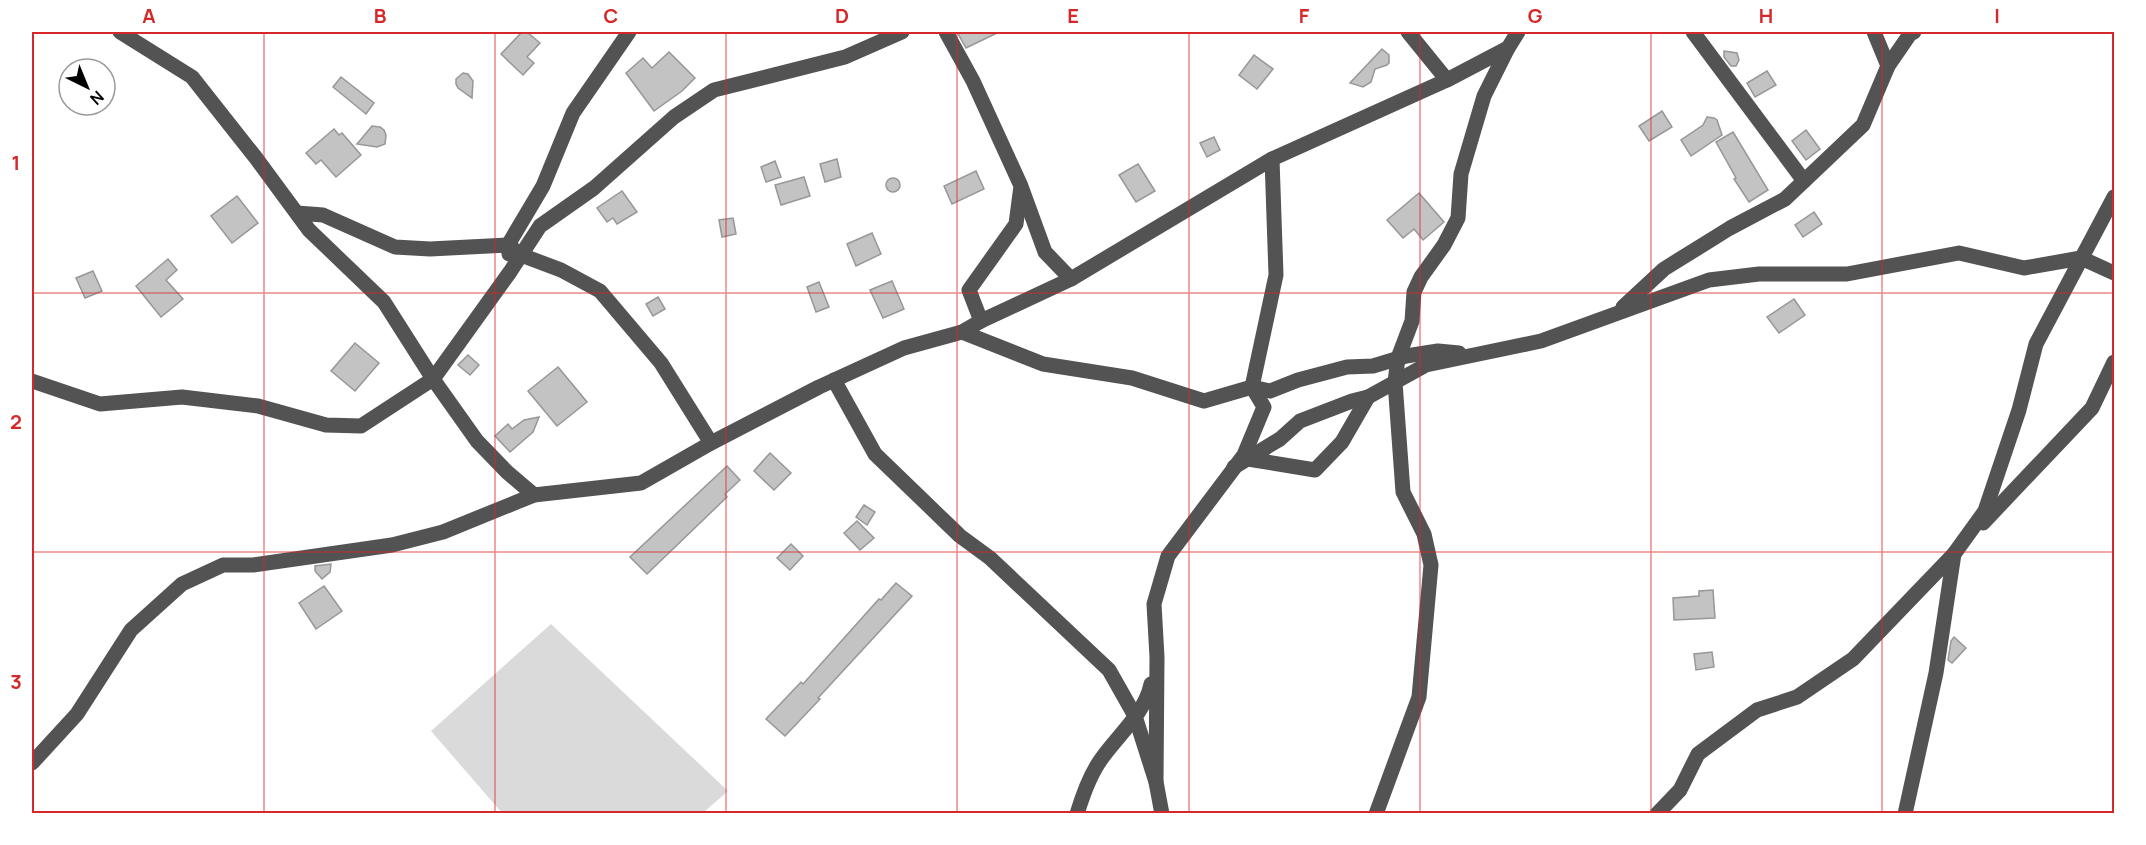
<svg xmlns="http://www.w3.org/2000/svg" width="2146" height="845" font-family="Manrope,sans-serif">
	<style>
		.green { fill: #dadada }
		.building { fill: #c3c3c3; stroke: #979797; stroke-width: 1.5 }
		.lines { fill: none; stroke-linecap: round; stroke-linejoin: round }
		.minor { stroke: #535353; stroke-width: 15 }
		.grid { fill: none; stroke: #d62828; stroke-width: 1.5; stroke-opacity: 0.55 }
		.neatline { fill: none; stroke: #d62828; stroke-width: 2 }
		.grid-label { font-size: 20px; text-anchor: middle; font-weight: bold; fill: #d62828 }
	</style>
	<rect width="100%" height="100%" fill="#fff"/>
	<polygon class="green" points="551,624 728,791 703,813 502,813 431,731"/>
	<g class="building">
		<polygon points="522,32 527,32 540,43 527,57 534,63 523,75 501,54"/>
		<polygon points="957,32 999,32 966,48"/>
		<polygon points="1382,49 1389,55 1389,63 1387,65 1375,69 1371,82 1363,87 1350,83"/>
		<polygon points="1724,51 1737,53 1739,60 1736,66 1731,66 1724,57"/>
		<polygon points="669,52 695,78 682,91 654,111 626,73 643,58 652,68"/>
		<polygon points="1254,55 1273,69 1257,89 1239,75"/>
		<polygon points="1767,71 1776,85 1755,97 1747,83"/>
		<polygon points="463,73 468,74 473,81 472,98 458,88 456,84 456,79"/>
		<polygon points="341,77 374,103 366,114 333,87"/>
		<polygon points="1662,111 1672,127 1649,141 1639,126"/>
		<polygon points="1707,117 1714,118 1717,120 1722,135 1691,156 1681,140 1703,125"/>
		<polygon points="372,126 380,127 384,130 386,135 385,144 377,147 357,144"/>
		<polygon points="334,129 339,135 342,133 361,155 336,177 321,160 316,164 306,153"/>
		<polygon points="1806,130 1820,149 1806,160 1792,141"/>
		<polygon points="1733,132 1768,190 1749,202 1734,179 1736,178 1716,142"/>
		<polygon points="1214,137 1220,150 1207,157 1200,143"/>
		<polygon points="837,159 841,177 825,182 820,164"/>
		<polygon points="775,161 781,177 766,182 761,167"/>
		<polygon points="1138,164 1155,191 1136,202 1119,175"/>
		<polygon points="976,171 984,189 952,204 944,186"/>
		<polygon points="804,177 810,196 781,205 775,185"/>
		<circle cx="893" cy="185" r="7"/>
		<polygon points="622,191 637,212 617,224 613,218 607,222 597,208"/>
		<polygon points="1419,193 1444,222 1423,240 1414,229 1403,238 1387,220"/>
		<polygon points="237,196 258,223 232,243 211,216"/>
		<polygon points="1814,212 1822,224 1803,237 1795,225"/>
		<polygon points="733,218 736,234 722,237 719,220"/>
		<polygon points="872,233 881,254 856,266 847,244"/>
		<polygon points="168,259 177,270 166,280 183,299 161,317 136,286"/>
		<polygon points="93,271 102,291 85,298 76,278"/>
		<polygon points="892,281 904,309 883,318 870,290"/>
		<polygon points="819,282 829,307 816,312 807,287"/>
		<polygon points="658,297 665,309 653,316 646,304"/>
		<polygon points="1794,299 1805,315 1779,333 1767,317"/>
		<polygon points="355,343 379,363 355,391 331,371"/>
		<polygon points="468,355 479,365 470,375 458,365"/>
		<polygon points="558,367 587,402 557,426 528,391"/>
		<polygon points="539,417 533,432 510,452 495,436 508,424 512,429 524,420"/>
		<polygon points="770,453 791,473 774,490 754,471"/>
		<polygon points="727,466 740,480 725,494 727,497 647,574 630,557"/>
		<polygon points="864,505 875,512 867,525 856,517"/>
		<polygon points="857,521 874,538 860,550 844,533"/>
		<polygon points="791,544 803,556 790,570 777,558"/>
		<polygon points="331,564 330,572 322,579 315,571 315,566"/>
		<polygon points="896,583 912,596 818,698 820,699 785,736 766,719 801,682 803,684 879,599 881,600"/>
		<polygon points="324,586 342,611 316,629 299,603"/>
		<polygon points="1713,590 1715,618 1674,620 1673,598 1699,596 1699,591"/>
		<polygon points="1954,637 1966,648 1952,663 1948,660 1951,641"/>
		<polygon points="1712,652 1714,667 1696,670 1694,654"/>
	</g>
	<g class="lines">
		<g class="minor">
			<polyline points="120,32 192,77 256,158 309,230 384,302 433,379 477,441 507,472 534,495"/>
			<polyline points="946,32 973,81 1021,186 1016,224 969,290 981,321"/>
			<polyline points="1408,32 1447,80"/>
			<polyline points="1693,32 1804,181 1863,125 1888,66 1910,34 1914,32"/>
			<polyline points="1874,32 1888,66"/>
			<polyline points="1022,189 1045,252 1071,279"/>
			<polyline points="297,213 323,215 395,247 430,249 508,245 521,255 561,270 600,291 661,363 711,443"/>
			<polyline points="509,254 508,245 543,186 573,113 629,32"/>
			<polyline points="1623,307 1664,269 1730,228 1785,199 1804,181"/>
			<polyline points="962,332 1043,364 1132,378 1204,401 1252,387 1270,391 1298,380 1347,367 1373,366 1406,356 1438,351 1459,353"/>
			<polyline points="834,380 875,454 960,536 990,558 1109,670 1135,716 1156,782 1162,814"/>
			<polyline points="32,381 100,404 182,397 258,406 326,425 361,426 433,379 510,272 540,226 594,188 674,117 714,90 845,57 902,32"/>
			<polyline points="1248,459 1315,470 1342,442 1368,397"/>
			<polyline points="1234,467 1280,439 1300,421 1352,401 1368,397 1426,365 1541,341 1709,280 1759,274 1847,274 1959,253 2024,268 2081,258 2114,273"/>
			<polyline points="1983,523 2092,408 2114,362"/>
			<polyline points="32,763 77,714 131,630 182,584 223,565 253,565 392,545 443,532 534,495 641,483 711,443 819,387 904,348 962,332 981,321 1071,279 1272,159 1447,80 1508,48 1518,32"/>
			<polyline points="1156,782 1157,657 1154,604 1168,556 1244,455 1264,407 1252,387 1276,275 1272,159"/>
			<path d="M1077,814C1083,794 1090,774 1102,758C1119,734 1145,713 1151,684"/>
			<polyline points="1376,814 1419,697 1431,565 1424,534 1403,492 1395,382 1398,358 1412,321 1414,292 1421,277 1444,245 1458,218 1461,174 1484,96 1508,48"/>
			<polyline points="1657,814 1680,790 1698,754 1757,710 1797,697 1853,659 1954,554"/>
			<polyline points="1905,814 1936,673 1954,554 1985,511 2019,410 2036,344 2114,197"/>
		</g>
	</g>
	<path class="grid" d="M264,32V814M495,32V814M726,32V814M957,32V814M1189,32V814M1420,32V814M1651,32V814M1882,32V814M32,293H2114M32,552H2114"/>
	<rect width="2146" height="845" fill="none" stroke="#ffffff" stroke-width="66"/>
	<g transform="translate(87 87) rotate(137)"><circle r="28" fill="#ffffff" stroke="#999999" stroke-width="1.5"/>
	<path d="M0-4.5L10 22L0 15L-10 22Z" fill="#000000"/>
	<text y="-9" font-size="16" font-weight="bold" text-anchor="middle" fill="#000000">N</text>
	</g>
	<rect x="33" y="33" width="2080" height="779" class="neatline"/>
	<g class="grid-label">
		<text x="149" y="23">A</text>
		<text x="380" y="23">B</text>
		<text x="611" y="23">C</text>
		<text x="842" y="23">D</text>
		<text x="1073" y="23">E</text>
		<text x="1304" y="23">F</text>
		<text x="1535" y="23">G</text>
		<text x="1766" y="23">H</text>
		<text x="1997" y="23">I</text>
		<text x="16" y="170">1</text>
		<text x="16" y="429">2</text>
		<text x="16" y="689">3</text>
	</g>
</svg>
